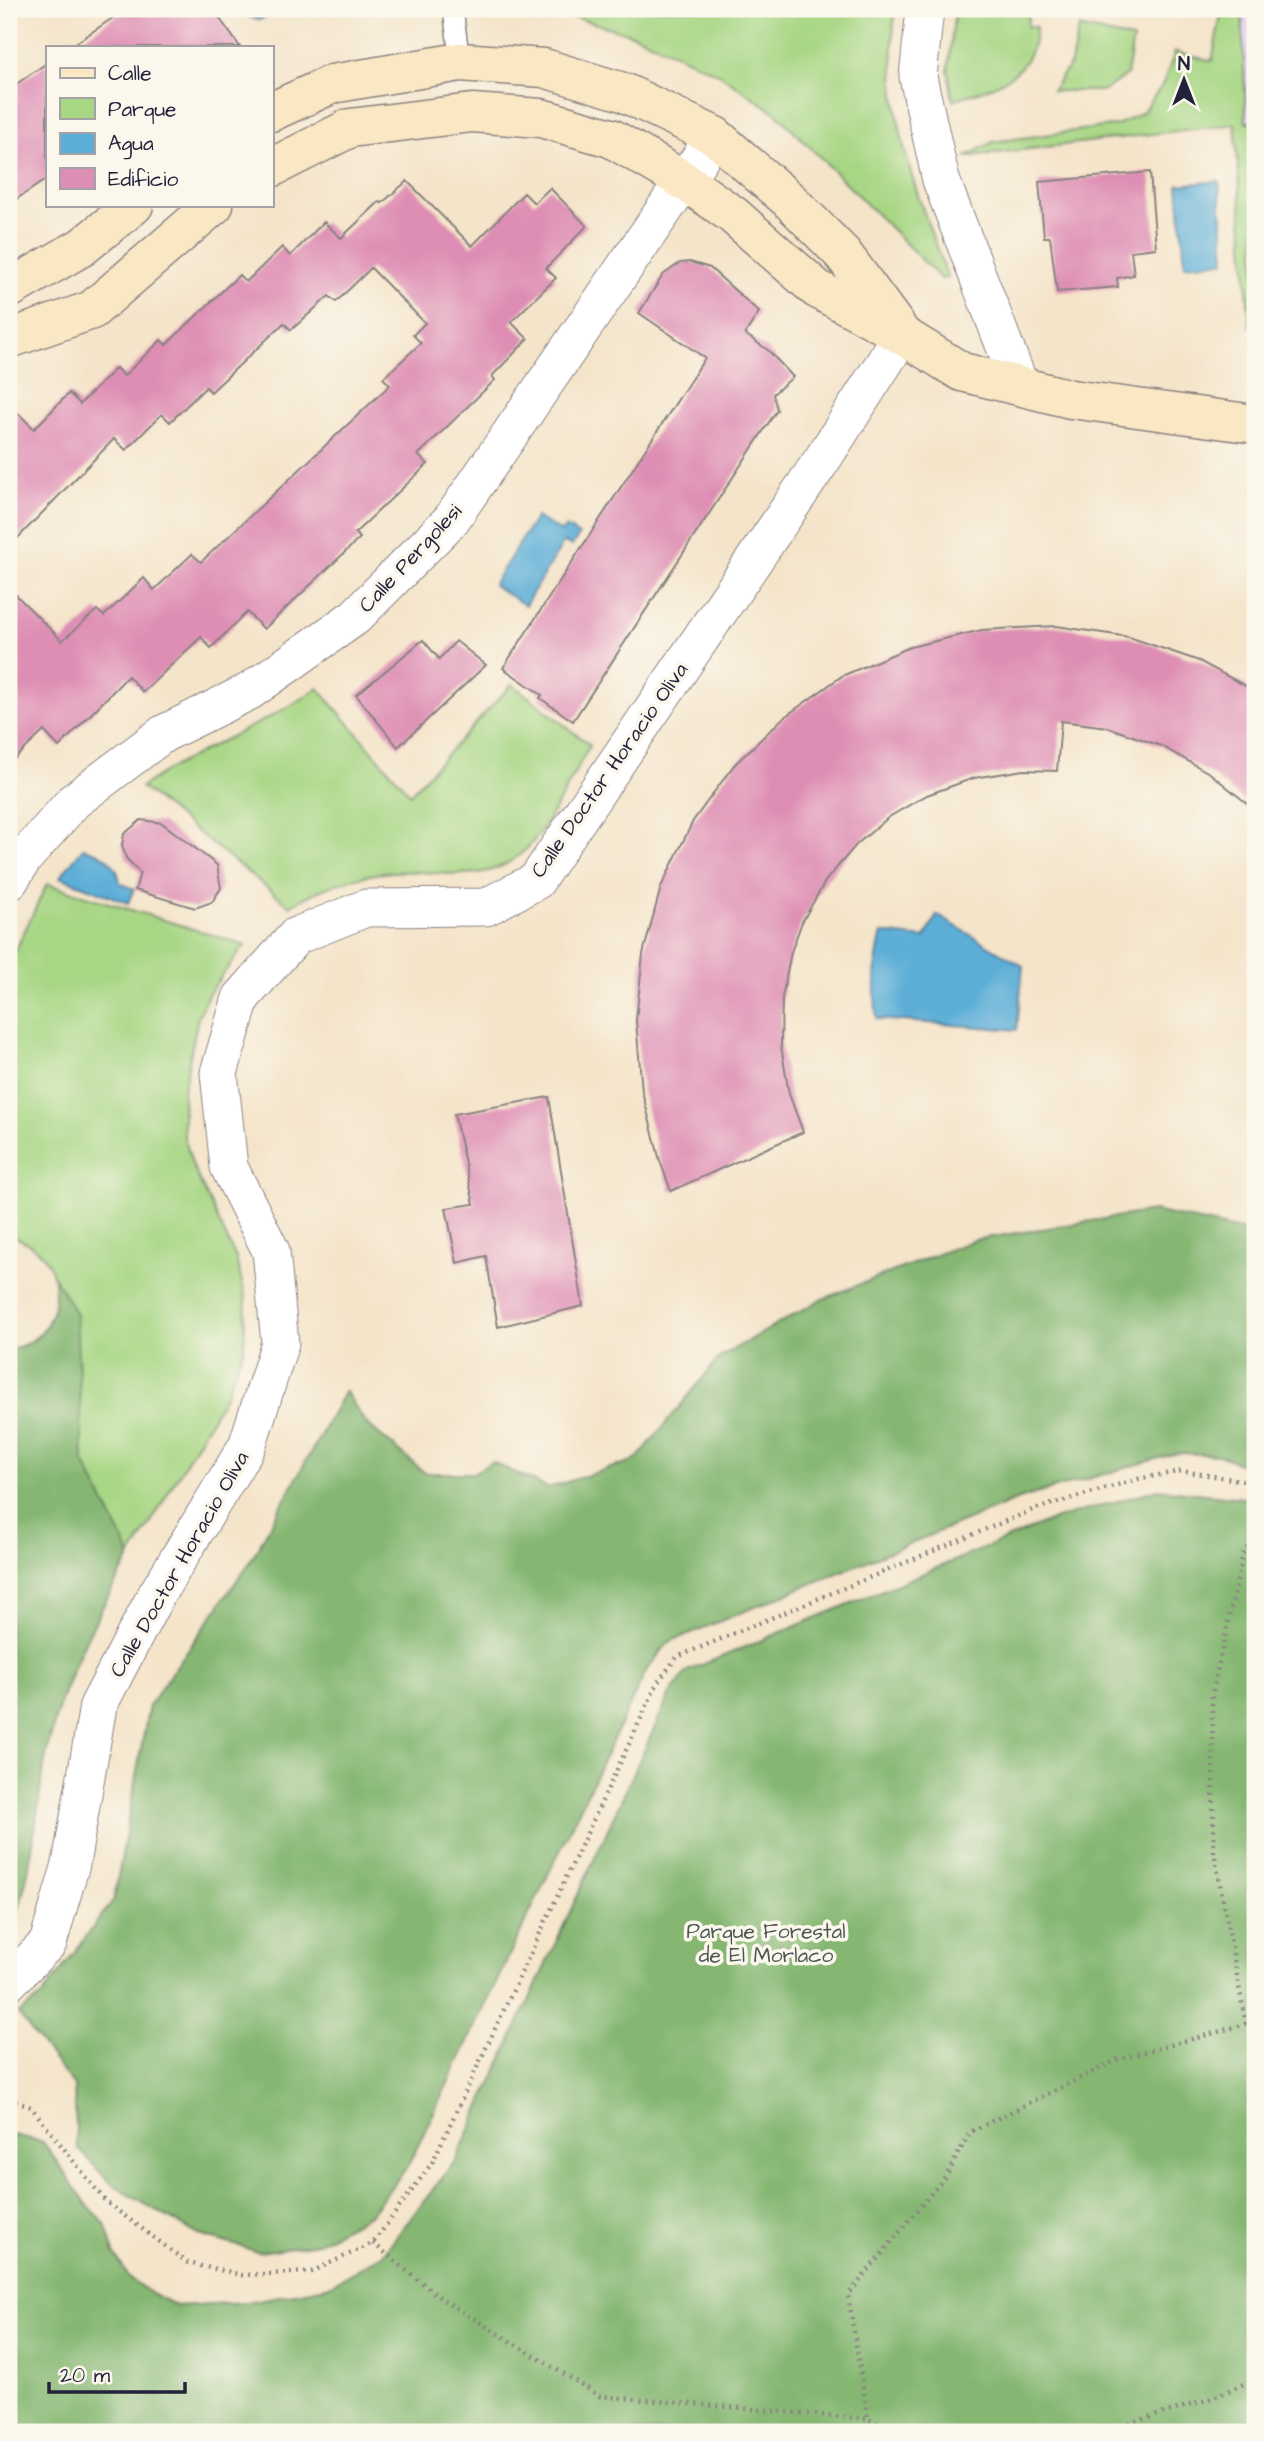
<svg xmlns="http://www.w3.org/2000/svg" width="1264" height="2441" font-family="'Architects Daughter',sans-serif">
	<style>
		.built { fill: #e5d3f1 }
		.green { fill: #a7d684; stroke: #647c60; stroke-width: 2 }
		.forest { fill: #85b772; stroke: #546c56; stroke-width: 2 }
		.water { fill: #5baed7; stroke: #3e6889; stroke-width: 2 }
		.building { fill: #de8eb4 }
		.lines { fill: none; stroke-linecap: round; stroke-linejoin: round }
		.lane-casing { stroke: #8b8382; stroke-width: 22 }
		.street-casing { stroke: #8b8382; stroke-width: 39 }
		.secondary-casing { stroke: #8b8382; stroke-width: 41 }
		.path { stroke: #8b8382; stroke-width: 4.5; stroke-dasharray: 2 5; stroke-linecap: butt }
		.lane { stroke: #fff; stroke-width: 19 }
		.street { stroke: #fff; stroke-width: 37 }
		.secondary { stroke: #fae7c3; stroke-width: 38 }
		.labels { text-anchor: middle; stroke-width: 7; stroke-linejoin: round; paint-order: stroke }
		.street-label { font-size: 21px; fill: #22223b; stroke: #fbf7ec }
		.park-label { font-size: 21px; fill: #4a5851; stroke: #fbf7ec }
	</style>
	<rect width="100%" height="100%" fill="#fbf7ec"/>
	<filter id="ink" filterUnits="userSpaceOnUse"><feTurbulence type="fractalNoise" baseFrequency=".0143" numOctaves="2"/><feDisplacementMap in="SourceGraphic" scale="14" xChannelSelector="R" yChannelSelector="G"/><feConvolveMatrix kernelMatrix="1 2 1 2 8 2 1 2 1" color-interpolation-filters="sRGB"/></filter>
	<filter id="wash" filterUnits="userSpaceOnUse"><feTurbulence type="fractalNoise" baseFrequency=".00686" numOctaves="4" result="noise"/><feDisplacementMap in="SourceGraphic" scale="28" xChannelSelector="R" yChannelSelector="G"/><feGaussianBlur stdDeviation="1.57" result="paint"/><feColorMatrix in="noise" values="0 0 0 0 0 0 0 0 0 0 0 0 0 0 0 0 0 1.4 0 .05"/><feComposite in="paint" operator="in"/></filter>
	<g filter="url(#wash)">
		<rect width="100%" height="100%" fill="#f4e4c9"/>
		<polygon class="built" points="1242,9 1255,9 1255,121 1246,122"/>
		<g class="green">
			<path d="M547,9H895C884,115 912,181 948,278L941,279L776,113L719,74L637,36Z"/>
			<path d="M955,9L1029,14L1027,26L1036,27C1033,77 995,87 953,100L948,71Z"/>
			<polygon points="1222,9 1242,9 1246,122 1255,121 1255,325 1250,326 1235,124 965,157 993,142 1118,125 1143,112 1163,84 1175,52 1212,61"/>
			<polygon points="1079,27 1133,39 1127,75 1103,91 1052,91 1071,63"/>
			<path d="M512,684L590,745C573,775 557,810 536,838C494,892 444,868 391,872C356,875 319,888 290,906L141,787C197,748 262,727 318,688L410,794Z"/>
			<path d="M47,884L245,945L209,993L198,1017L183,1091L184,1136L193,1167L236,1258L246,1299L244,1348L225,1396L111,1590L81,1649L59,1705L46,1753L20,1905L9,1933V1349C50,1344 68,1294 46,1260C39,1248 23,1241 11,1235L9,1230V964Z"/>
		</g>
		<g class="forest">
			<polygon points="1153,1211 1255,1233 1255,1469 1219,1455 1177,1453 1118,1470 1021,1498 669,1642 647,1669 408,2166 369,2215 318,2243 260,2252 199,2235 114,2186 77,2148 74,2086 18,2014 41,1997 114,1899 149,1705 250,1562 345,1391 365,1422 425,1473 473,1473 492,1462 548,1488 636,1460 720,1357 820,1300 974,1240"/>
			<path d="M53,1275L76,1314L83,1460L131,1556C94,1619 60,1685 46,1756C36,1809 32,1886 9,1933V1349C47,1345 60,1308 53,1275Z"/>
			<polygon points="1158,1489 1243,1498 1255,1504 1255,2432 9,2432 9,2137 14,2135 43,2142 87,2205 105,2224 114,2253 128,2276 148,2292 176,2306 247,2302 327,2287 382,2255 456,2160 670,1694 687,1671 1050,1521"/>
		</g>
		<g class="water">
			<polygon points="243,9 285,9 259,20 249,17"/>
			<polygon points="1219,181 1225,261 1185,265 1178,185"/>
			<polygon points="536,517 562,532 566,527 579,535 572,546 564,542 525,605 493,585"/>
			<path d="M83,848C102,852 118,863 120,883L134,889L128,903L60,877Z"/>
			<path d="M937,915L1023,966L1017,1030L877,1019C873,989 874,962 882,933L925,938Z"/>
		</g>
		<g id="blocks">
			<g class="building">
				<polygon points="126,9 213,9 240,47 70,47"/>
				<polygon points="47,63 47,179 9,204 9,89"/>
				<polygon points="1150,172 1156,248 1131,251 1134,275 1117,278 1118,287 1057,292 1050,237 1044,237 1039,182"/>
				<polygon points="407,181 472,246 524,193 534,203 550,188 587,226 546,268 556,278 511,322 528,339 492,376 495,380 418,455 428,464 355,533 360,538 264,629 247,612 211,648 201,637 143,692 128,676 59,747 44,731 9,764 9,588 62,641 97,610 104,616 144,578 154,590 192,554 201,562 390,385 383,378 421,343 413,335 425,323 371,268 336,302 329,296 291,330 284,323 211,392 206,387 170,422 162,414 126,450 114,439 9,547 9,404 34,429 69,393 80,404 116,368 124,376 161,340 166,345 239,275 246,282 282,247 290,256 324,222 341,238 379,202 382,203"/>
				<polygon points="690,262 710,268 759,312 745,334 769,351 793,377 773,394 777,410 573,721 540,698 542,695 503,668 705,358 639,313 663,275 680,263"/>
				<polygon points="1056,626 1129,637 1199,661 1255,691 1255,810 1211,774 1161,746 1107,727 1061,721 1057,771 1024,770 974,778 927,795 889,817 857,844 826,880 802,922 791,952 782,998 781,1046 789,1094 803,1132 671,1191 660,1161 642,1091 636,1021 643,954 661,887 693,821 734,765 783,718 842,676 910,647 982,630"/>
				<polygon points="423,640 439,659 456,641 486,665 398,747 356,695"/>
				<polygon points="141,820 162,823 217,865 221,888 212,902 195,908 135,890 140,873 126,858 122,845 124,834"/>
				<polygon points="549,1097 583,1306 498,1327 486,1256 457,1263 446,1208 474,1204 454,1114"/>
			</g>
		</g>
	</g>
	<g filter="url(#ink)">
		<use href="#blocks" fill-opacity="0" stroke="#8b8382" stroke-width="2"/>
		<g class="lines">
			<g class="lane-casing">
				<polyline id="lane" points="453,9 460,62"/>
			</g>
			<g class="street-casing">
				<g id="street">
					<polyline points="925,9 918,77 941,180 1020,386"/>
					<polyline points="9,882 24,858 74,801 163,734 250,691 355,617 451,520 715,136"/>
					<polyline points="9,1982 48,1943 71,1864 98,1706 155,1597 247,1446 280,1343 271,1251 229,1167 219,1073 241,998 296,936 366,908 486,907 536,881 824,457 902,335"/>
				</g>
			</g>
			<g class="secondary-casing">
				<g id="secondary">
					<polyline points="271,112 332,84 460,62 544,68 623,92 715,136 789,200 843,254 897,327"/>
					<polyline points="271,168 350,128 472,113 541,118 611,138 683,180 733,215 817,289 902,335 962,372 1071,399 1255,424"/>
					<polyline points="9,289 82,247 134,205"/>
					<polyline points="9,339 92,310 214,205"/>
				</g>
			</g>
			<g class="path">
				<polyline points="1246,2024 1214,1852 1212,1695 1244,1550 1255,1543"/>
				<polyline points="9,2099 31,2107 106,2202 188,2263 242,2275 311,2272 373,2243 432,2163 658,1682 677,1657 1035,1509 1138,1479 1182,1471 1245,1481 1255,1486"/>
				<polyline points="373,2243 443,2300 600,2396 868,2419"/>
				<polyline points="897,2432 868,2419 848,2295 948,2173 970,2132 1117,2060 1246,2024 1255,2027"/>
				<polyline points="1102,2432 1207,2400 1255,2379"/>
			</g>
			<use href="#lane" class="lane"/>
			<use href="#street" class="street"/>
			<use href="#secondary" class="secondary"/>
		</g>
	</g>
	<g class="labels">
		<g class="street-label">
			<text transform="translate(410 558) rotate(-47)" y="7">Calle Pergolesi</text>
			<text transform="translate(609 770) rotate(-55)" y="7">Calle Doctor Horacio Oliva</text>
			<text transform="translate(179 1564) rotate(-60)" y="7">Calle Doctor Horacio Oliva</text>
		</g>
		<g class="park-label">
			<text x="766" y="1938">Parque Forestal<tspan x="766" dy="24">de El Morlaco</tspan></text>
		</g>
	</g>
	<rect width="1264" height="2441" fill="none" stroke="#fbf7ec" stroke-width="35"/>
	<rect x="46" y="46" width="228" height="161" fill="#fbf7ec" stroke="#a4a2a5" stroke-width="2"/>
	<rect x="60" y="68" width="35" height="10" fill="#fae7c3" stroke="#a4a2a5" stroke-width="2"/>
	<text x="108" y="80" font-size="21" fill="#22223b">Calle</text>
	<rect x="60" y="98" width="35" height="21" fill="#a7d684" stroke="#a4a2a5" stroke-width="2"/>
	<text x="108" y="116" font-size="21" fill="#22223b">Parque</text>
	<rect x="60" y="133" width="35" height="21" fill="#5baed7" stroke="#a4a2a5" stroke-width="2"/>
	<text x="108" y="150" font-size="21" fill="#22223b">Agua</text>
	<rect x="60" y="168" width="35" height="21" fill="#de8eb4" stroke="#a4a2a5" stroke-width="2"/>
	<text x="108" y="186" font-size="21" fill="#22223b">Edificio</text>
	<g transform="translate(1184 80)" stroke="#fbf7ec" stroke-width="5" paint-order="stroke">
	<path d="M0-5L12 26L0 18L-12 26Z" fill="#22223b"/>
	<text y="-10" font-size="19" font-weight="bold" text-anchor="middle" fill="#22223b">N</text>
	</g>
	<path d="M49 2382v10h136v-10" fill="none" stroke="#22223b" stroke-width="3.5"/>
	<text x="60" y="2382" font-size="21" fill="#22223b" stroke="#fbf7ec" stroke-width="5" paint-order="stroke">20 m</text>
</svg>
